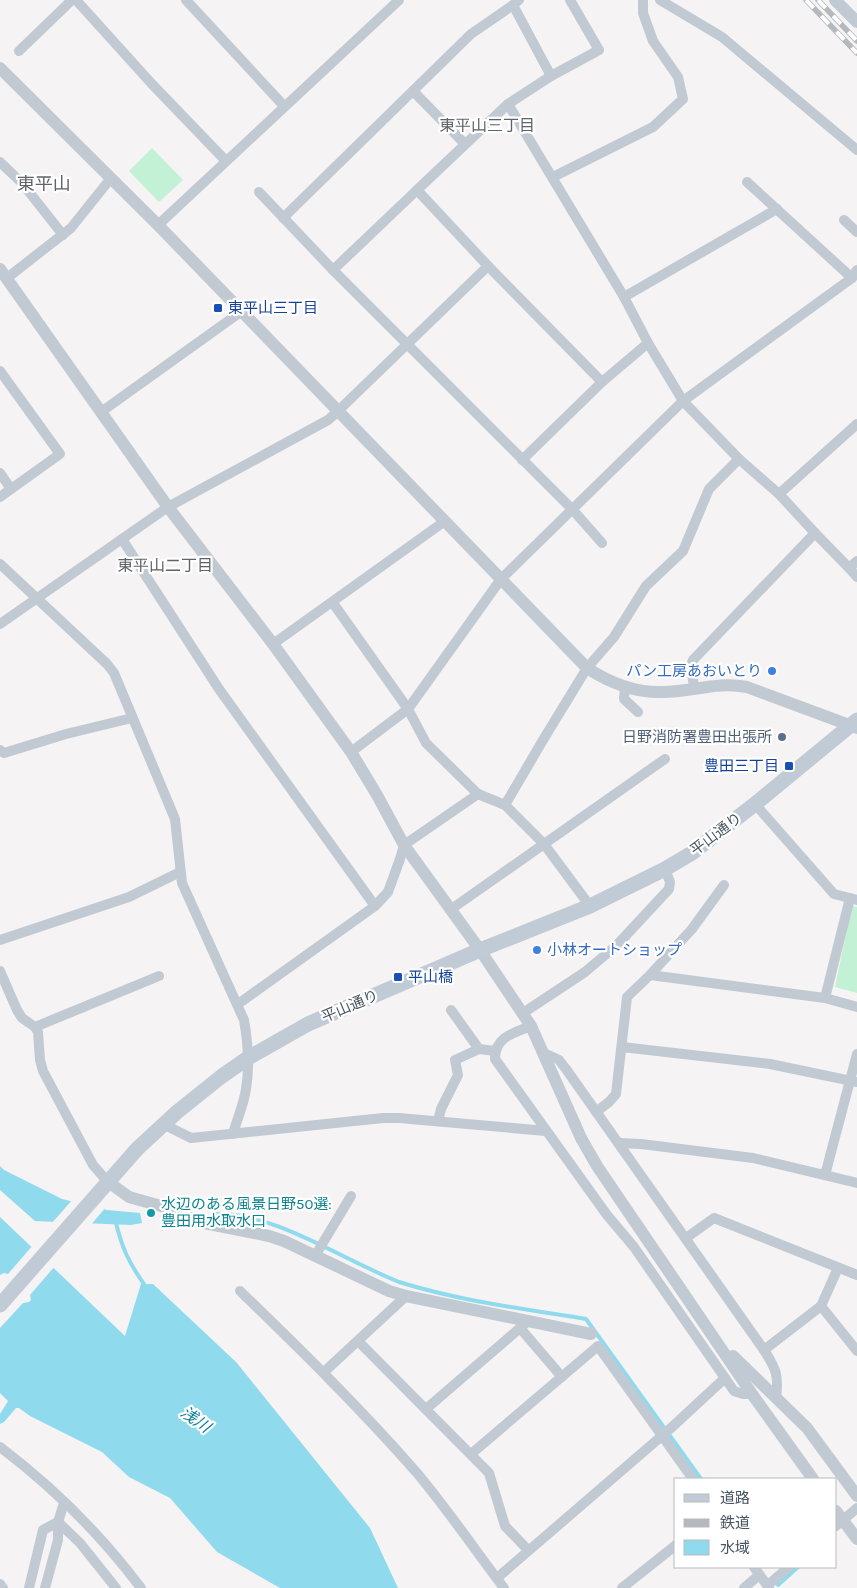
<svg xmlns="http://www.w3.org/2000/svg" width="857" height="1588" font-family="Karla,'Noto Sans JP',sans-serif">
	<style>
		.green { fill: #c3f1d5 }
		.water { fill: #90daee }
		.pier { fill: #f5f3f3 }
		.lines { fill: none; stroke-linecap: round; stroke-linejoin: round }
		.stream { stroke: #90daee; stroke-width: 4 }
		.minor { stroke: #c1cad2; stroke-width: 10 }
		.tertiary { stroke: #c1cad2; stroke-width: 12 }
		.secondary { stroke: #c1cbd6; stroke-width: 15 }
		.rail-casing { stroke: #b5b8bd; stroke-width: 5.5 }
		.rail { stroke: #fff; stroke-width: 4; stroke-dasharray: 11; stroke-linecap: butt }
		.transit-dot { fill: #1a4fb4; stroke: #fff; stroke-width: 2 }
		.shop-dot { fill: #3f7fe0; stroke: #fff; stroke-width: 2 }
		.service-dot { fill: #5c6f8a; stroke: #fff; stroke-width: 2 }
		.culture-dot { fill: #0f9aa8; stroke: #fff; stroke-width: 2 }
		.labels { text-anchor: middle; stroke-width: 4.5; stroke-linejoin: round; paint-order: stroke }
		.transit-label { font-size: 15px; fill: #164399; stroke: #fff; text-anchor: start }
		.shop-label { font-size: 15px; fill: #366cbe; stroke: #fff; text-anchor: end }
		.service-label { font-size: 15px; fill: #4e5e75; stroke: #fff; text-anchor: end }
		.street-label { font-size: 15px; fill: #4a5661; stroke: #fff }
		.culture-label { font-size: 15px; fill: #0d838f; stroke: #fff; text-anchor: start }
		.neighbourhood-label { font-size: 16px; fill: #5f6368; stroke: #fff }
		.water-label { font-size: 16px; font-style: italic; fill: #0c7c9b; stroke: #fff }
		.quarter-label { font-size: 18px; fill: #5f6368; stroke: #fff }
	</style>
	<rect width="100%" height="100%" fill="#f5f3f3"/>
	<g class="green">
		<polygon points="152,148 183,180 159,202 129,171"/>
		<polygon points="852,906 857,907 857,993 835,987"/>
	</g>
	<g class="water">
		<polygon points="0,1166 4,1170 62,1199 107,1210 140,1213 142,1223 131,1225 35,1221 0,1190"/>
		<polygon points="0,1217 125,1336 141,1284 153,1284 236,1362 370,1528 398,1588 280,1588 217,1552 170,1498 129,1477 102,1452 30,1416 19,1408 16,1408 4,1422 0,1424 0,1414 8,1401 0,1393"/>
	</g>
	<g class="pier">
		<polygon points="73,1199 106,1207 90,1226 51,1224"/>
		<polygon points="33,1245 55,1266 30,1295 31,1300 29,1302 23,1303 0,1328 0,1275 4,1273 8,1274"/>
	</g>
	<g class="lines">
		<g class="stream">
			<path d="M215,1214C265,1212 323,1247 368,1268C378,1273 389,1278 399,1282C460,1301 524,1309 586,1319L701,1479"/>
			<path d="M115,1219C122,1249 129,1263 146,1287"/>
			<polyline points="778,1585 798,1567"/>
		</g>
		<g class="minor">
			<polyline points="76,0 151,83 226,161"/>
			<polyline points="186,0 284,106"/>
			<polyline points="519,0 513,5 551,76"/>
			<polyline points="660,0 722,37 857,150"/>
			<polyline points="19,51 72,0"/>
			<polyline points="413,91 465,144"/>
			<polyline points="508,104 624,297"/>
			<polyline points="0,162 22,183 63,235"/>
			<polyline points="553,177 653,127 683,99 678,77 653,41 643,13 643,0"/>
			<polyline points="747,182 852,278"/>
			<polyline points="417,190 508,104 551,76 599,50 570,0"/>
			<polyline points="259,192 333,270 417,190 488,266 602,382"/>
			<polyline points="777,209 624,297 648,343 683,401 739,459 779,494 815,533"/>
			<polyline points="283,218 471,34 513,5"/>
			<polyline points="844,220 857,232"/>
			<polyline points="158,225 399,0"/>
			<polyline points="333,270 572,509 602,543"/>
			<polyline points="7,278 71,228 111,178"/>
			<polyline points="0,371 60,454 0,497"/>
			<polyline points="101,412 242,311"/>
			<polyline points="522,460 602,382 648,343"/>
			<polyline points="0,473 11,489"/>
			<polyline points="779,494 857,424"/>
			<polyline points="122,539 219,689 375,906"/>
			<path d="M0,564L107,664L114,673L175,819L182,883L244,1020C248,1043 250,1066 246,1089C244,1104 237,1119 233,1134"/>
			<polyline points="849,568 857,577"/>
			<polyline points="333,603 408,709 426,743 478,794 505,805 544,844 590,906"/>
			<polyline points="0,624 168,507 328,420 338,411 488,266"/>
			<polyline points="273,644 445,521"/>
			<polyline points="625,687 624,699 638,712"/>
			<polyline points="694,688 691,665 693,660 815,533 849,568 857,561"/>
			<polyline points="0,750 4,753 66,734 132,718"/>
			<polyline points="351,752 408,709 501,579 683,401 852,278 857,270"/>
			<polyline points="755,804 834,894 857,900"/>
			<polyline points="505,805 543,740 587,668 614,637 646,586 683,551 709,489 739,459"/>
			<polyline points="450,910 665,759"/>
			<polyline points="0,940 129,897 180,872"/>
			<polyline points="0,971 17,1010 22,1018 35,1027 38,1032 40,1060 43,1071 93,1165 107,1181"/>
			<polyline points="650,975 825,998 857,1007"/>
			<polyline points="825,998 850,898"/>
			<polyline points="238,1004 375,906 388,892 400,859 404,845 478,794"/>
			<polyline points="451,1010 479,1049"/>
			<polyline points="523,1013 585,972 617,945 669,889 670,882 665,869"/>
			<path d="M531,1026C513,1033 495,1037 495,1059L607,1215L634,1247L734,1391L743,1394H752"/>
			<polyline points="35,1027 159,976"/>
			<polyline points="622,1047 770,1064 857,1082"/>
			<path d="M544,1053L559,1060L566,1069L764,1350C776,1369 779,1375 776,1398"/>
			<polyline points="596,1112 609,1102 616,1094 627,997 650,975 692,929 724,885"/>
			<polyline points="438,1121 441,1109 458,1075 455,1060 479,1049 495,1051"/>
			<polyline points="163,1124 191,1138 383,1118 399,1118 546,1131"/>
			<polyline points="618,1143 641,1144 753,1158 857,1183"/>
			<polyline points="825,1175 857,1054"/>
			<polyline points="686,1238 714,1218 857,1275"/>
			<polyline points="315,1256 351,1196"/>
			<polyline points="838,1268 821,1306 857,1351"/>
			<path d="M240,1291C301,1350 361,1409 417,1473C448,1510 475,1550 504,1588"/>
			<polyline points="520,1328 562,1377"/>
			<polyline points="358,1341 489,1473 505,1526 528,1550"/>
			<polyline points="764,1350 821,1306"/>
			<polyline points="324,1372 406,1296"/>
			<polyline points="426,1409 527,1322"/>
			<path d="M0,1447C53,1487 101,1535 141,1588"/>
			<polyline points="471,1454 598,1346 693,1479"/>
			<polyline points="58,1522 80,1543 116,1588"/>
			<polyline points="836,1526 857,1508"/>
			<polyline points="754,1567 769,1588"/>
			<polyline points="497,1578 671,1428 725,1378"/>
			<polyline points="0,1584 3,1588"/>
			<polyline points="768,1585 789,1567"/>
			<polyline points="29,1588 43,1530 58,1522"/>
			<polyline points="45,1588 58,1540 58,1522 64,1503"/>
			<polyline points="622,1588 676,1545"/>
			<polyline points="744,1588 759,1575"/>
		</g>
		<g class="tertiary">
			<polyline points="835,0 857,22"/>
			<path d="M0,68L158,225L587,668C610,683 635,693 663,692C693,692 716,681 747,687L857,728"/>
			<polyline points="0,269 168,507 273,644 351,752 377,795 404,845 480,950 531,1026 581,1138 597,1166 752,1394 813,1479"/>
			<polyline points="107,1181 129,1197 168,1208 199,1222 269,1236 284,1241 389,1291 406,1296 591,1334"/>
			<polyline points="733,1356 807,1428 857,1496"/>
			<polyline points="836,1511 857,1539"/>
		</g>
		<polyline class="secondary" points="0,1305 137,1149 177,1112 222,1076 248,1058 308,1024 480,950 590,906 665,869 692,853 755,804 857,720"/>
		<g class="rail-casing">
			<g id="rail">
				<polyline points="806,0 857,53"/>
				<polyline points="818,0 857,41"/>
			</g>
		</g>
		<use href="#rail" class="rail"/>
	</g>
	<g class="transit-dot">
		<rect x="213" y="303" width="10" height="10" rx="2.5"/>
		<rect x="784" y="761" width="10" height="10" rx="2.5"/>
		<rect x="393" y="972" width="10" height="10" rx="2.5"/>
	</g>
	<g class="shop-dot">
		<circle cx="772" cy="671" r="5"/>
		<circle cx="537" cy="950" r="5"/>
	</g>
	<circle class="service-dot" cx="782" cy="737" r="5"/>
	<circle class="culture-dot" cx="151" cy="1213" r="5"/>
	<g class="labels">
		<g class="transit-label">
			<text x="228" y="313">東平山三丁目</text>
			<text x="779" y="771" text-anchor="end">豊田三丁目</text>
			<text x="408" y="982">平山橋</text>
		</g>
		<g class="shop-label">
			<text x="762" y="676">パン工房あおいとり</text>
			<text x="547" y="955" text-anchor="start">小林オートショップ</text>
		</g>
		<g class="service-label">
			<text x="772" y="742">日野消防署豊田出張所</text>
		</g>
		<g class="street-label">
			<text transform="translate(716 834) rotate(-37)" y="5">平山通り</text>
			<text transform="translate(350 1006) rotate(-23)" y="5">平山通り</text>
		</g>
		<g class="culture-label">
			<text x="161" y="1209">水辺のある風景日野50選:<tspan x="161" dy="17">豊田用水取水口</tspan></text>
		</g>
		<g class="neighbourhood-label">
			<text x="487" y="131">東平山三丁目</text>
			<text x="165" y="571">東平山二丁目</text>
		</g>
		<g class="water-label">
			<text transform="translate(196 1419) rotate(35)" y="6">浅川</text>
		</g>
		<g class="quarter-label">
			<text x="44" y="190">東平山</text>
		</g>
	</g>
	<rect x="674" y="1478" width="162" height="90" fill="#ffffff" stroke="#b7bbc0"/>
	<rect x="684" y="1494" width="25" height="8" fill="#c1cbd6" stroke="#b7bbc0"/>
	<text x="720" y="1503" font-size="15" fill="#4a5661">道路</text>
	<rect x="684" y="1519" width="25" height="8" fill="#b5b8bd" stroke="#b7bbc0"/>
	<text x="720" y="1528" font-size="15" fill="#4a5661">鉄道</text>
	<rect x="684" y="1540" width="25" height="15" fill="#90daee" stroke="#b7bbc0"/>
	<text x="720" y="1553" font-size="15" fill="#4a5661">水域</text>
</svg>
